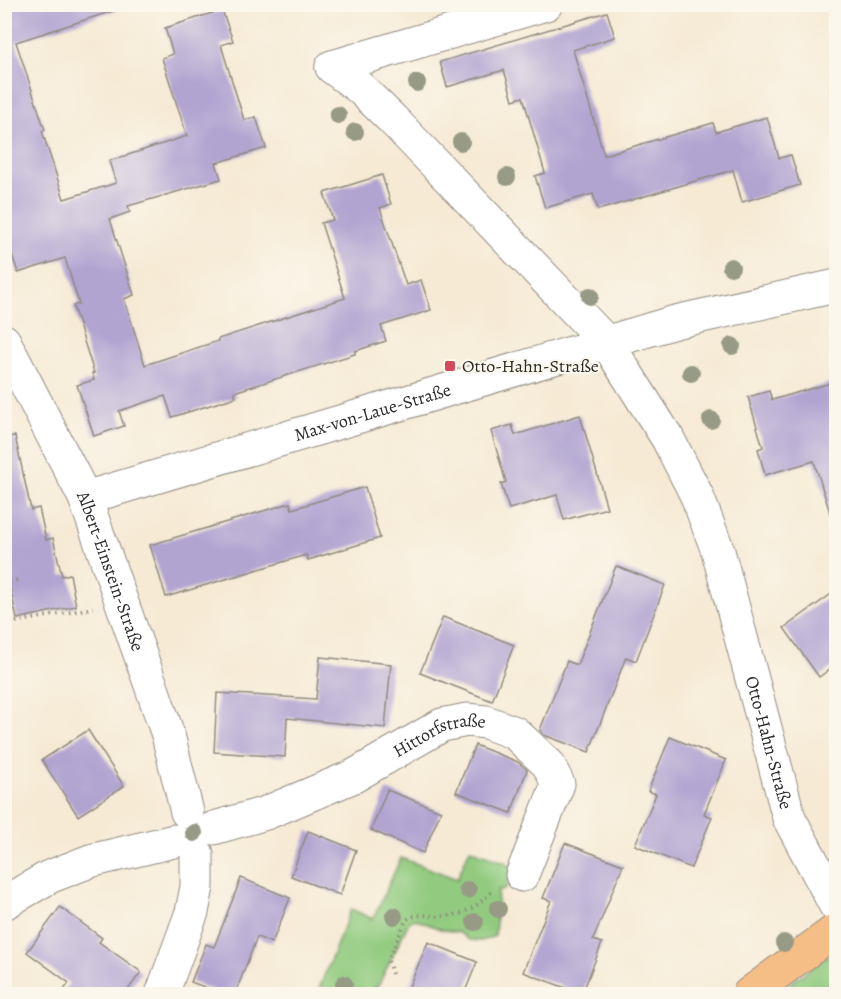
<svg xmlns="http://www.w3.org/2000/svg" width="841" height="999" font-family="Alegreya,serif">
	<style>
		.green { fill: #92cb7f; stroke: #5e7b55; stroke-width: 1.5 }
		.building { fill: #b1a4d1 }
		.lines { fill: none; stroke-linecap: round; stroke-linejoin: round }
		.minor-casing { stroke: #908a80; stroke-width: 35 }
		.major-casing { stroke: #908a80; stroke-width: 35 }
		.path { stroke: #908a80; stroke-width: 4; stroke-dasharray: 1.5 4.5; stroke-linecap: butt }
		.minor { stroke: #fff; stroke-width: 33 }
		.major { stroke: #f6be87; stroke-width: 33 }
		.tree { fill: #979b85 }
		.poi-dot { fill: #d1495b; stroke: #fbf7ec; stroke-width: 2 }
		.labels { text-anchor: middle; stroke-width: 4.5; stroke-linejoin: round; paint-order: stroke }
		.poi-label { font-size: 18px; fill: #2b2b2b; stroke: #fbf7ec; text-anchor: start }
		.street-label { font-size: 18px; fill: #2b2b2b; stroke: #fbf7ec }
	</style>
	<rect width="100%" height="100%" fill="#fbf7ec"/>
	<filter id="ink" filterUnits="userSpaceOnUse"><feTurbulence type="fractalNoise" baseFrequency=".0167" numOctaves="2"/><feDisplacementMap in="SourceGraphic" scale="12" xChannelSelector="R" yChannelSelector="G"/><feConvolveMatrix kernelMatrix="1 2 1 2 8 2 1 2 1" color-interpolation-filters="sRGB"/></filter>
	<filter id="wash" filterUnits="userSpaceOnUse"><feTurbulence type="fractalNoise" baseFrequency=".008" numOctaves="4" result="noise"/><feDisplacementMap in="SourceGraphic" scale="24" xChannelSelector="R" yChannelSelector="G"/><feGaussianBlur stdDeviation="1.35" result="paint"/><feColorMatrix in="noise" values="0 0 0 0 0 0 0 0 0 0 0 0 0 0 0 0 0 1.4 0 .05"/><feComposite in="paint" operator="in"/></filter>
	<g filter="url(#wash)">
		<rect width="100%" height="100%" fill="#f6ead5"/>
		<g class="green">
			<polygon points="470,849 514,866 505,889 498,890 495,936 481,941 469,940 460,933 440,929 415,919 409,922 379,984 368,994 317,994 351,909 373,919 401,858 457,879"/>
			<polygon points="836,950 836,994 775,994"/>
		</g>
		<g id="blocks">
			<g class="building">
				<polygon points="26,4 118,4 119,9 16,42 45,130 42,131 64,199 116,183 109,161 187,136 162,58 173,54 165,28 222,10 233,41 221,45 244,120 256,117 266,148 216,163 221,179 128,206 130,212 110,219 134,295 124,299 145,365 218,341 218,339 345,298 321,223 333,220 324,193 382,175 391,204 380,208 406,285 421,280 431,310 381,326 386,341 355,351 355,354 234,392 236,397 172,417 165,396 119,411 124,426 94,436 77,385 94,380 92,373 94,373 73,306 79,304 65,258 18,273 4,230 4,228 11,226 4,205 4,11"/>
				<polygon points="607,12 615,37 573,50 604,155 713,123 716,132 767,117 779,158 791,155 800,185 742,202 733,170 598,210 593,194 545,208 535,176 545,173 523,97 513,100 504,70 447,87 440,62"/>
				<polygon points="837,381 837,516 831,516 814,461 765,475 758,449 763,447 748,397 769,391 772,400"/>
				<polygon points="580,415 607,508 564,520 557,495 509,509 501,484 506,482 491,431 512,425 515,435"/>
				<polygon points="15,436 31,510 39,508 46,540 53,538 62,576 70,574 76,606 17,619 8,578 4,579 4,437"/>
				<polygon points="365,487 380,538 308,560 306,555 166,597 150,545 290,503 292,509"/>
				<polygon points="616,566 665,585 636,661 626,657 589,752 544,735 540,730 567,661 577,665"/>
				<polygon points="837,590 837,664 819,677 784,628"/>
				<polygon points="443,617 514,645 492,701 420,673"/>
				<polygon points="320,657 391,664 385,728 287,718 285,757 214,752 217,693 316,699"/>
				<polygon points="88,730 124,786 78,816 42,760"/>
				<polygon points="670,737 726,760 704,814 712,817 691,868 635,845 656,794 648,791"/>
				<polygon points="475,745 518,762 527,770 511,813 456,792"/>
				<polygon points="387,790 441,811 423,853 371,830"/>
				<polygon points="308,831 356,850 340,895 291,876"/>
				<polygon points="565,843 623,865 593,940 602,943 582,994 523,972 551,901 543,898"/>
				<polygon points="241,878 290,898 272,943 257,937 235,994 223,994 191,982 206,944 214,947"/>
				<polygon points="60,907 102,938 99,942 141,972 125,994 61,994 69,983 27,952"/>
				<polygon points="428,942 477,962 464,994 422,994 408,989"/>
			</g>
		</g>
	</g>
	<g filter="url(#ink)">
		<use href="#blocks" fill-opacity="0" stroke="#908a80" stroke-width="1.5"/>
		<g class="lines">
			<g class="minor-casing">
				<g id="minor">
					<path id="s1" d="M332,67L360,88L393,120L607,343L668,439L697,496L718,551L789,818L836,906"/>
					<polyline points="332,67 546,4"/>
					<path id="s2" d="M4,341L85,498L153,691L168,735L187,812"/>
					<path id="s3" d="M85,498L675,322L836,286"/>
					<path id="s4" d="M214,828L266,813L354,776L442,725L467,720L486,722L515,733L548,764L558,784L522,875"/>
					<polyline points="4,903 49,877 90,861 174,841"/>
					<polyline points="162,994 192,912 197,887 197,854"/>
				</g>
			</g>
			<g class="major-casing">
				<polyline id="major" points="749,994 836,930"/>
			</g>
			<g class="path">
				<polyline points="4,584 17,580"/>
				<polyline points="4,624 93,608"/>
				<path d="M392,974L388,961L406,920C415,914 424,915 434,916C463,917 475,909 494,889"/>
			</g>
			<use href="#minor" class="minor"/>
			<use href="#major" class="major"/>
		</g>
		<g class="tree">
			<circle cx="417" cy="83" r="9"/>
			<circle cx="338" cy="115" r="9"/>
			<circle cx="355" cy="132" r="9"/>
			<circle cx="461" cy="142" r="9"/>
			<circle cx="507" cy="177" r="9"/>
			<circle cx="731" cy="267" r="9"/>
			<circle cx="590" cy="296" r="9"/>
			<circle cx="732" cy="346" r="9"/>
			<circle cx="691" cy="373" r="9"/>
			<circle cx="711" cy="420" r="9"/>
			<circle cx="194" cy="833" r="9"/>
			<circle cx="468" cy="890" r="9"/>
			<circle cx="498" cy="909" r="9"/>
			<circle cx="394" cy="916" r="9"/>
			<circle cx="475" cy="922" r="9"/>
			<circle cx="784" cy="943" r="9"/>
			<circle cx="344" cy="984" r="9"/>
		</g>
	</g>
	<rect class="poi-dot" x="444" y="360" width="12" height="12" rx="3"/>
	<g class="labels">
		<g class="poi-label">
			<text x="462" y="372">Otto-Hahn-Straße</text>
		</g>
		<g class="street-label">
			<text dy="6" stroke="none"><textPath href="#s3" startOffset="300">Max-von-Laue-Straße</textPath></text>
			<text dy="6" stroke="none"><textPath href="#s2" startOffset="254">Albert-Einstein-Straße</textPath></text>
			<text dy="6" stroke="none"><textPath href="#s4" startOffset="246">Hittorfstraße</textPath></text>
			<text dy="6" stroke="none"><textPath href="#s1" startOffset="825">Otto-Hahn-Straße</textPath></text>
		</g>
	</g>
	<rect width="841" height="999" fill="none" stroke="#fbf7ec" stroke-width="24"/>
</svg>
